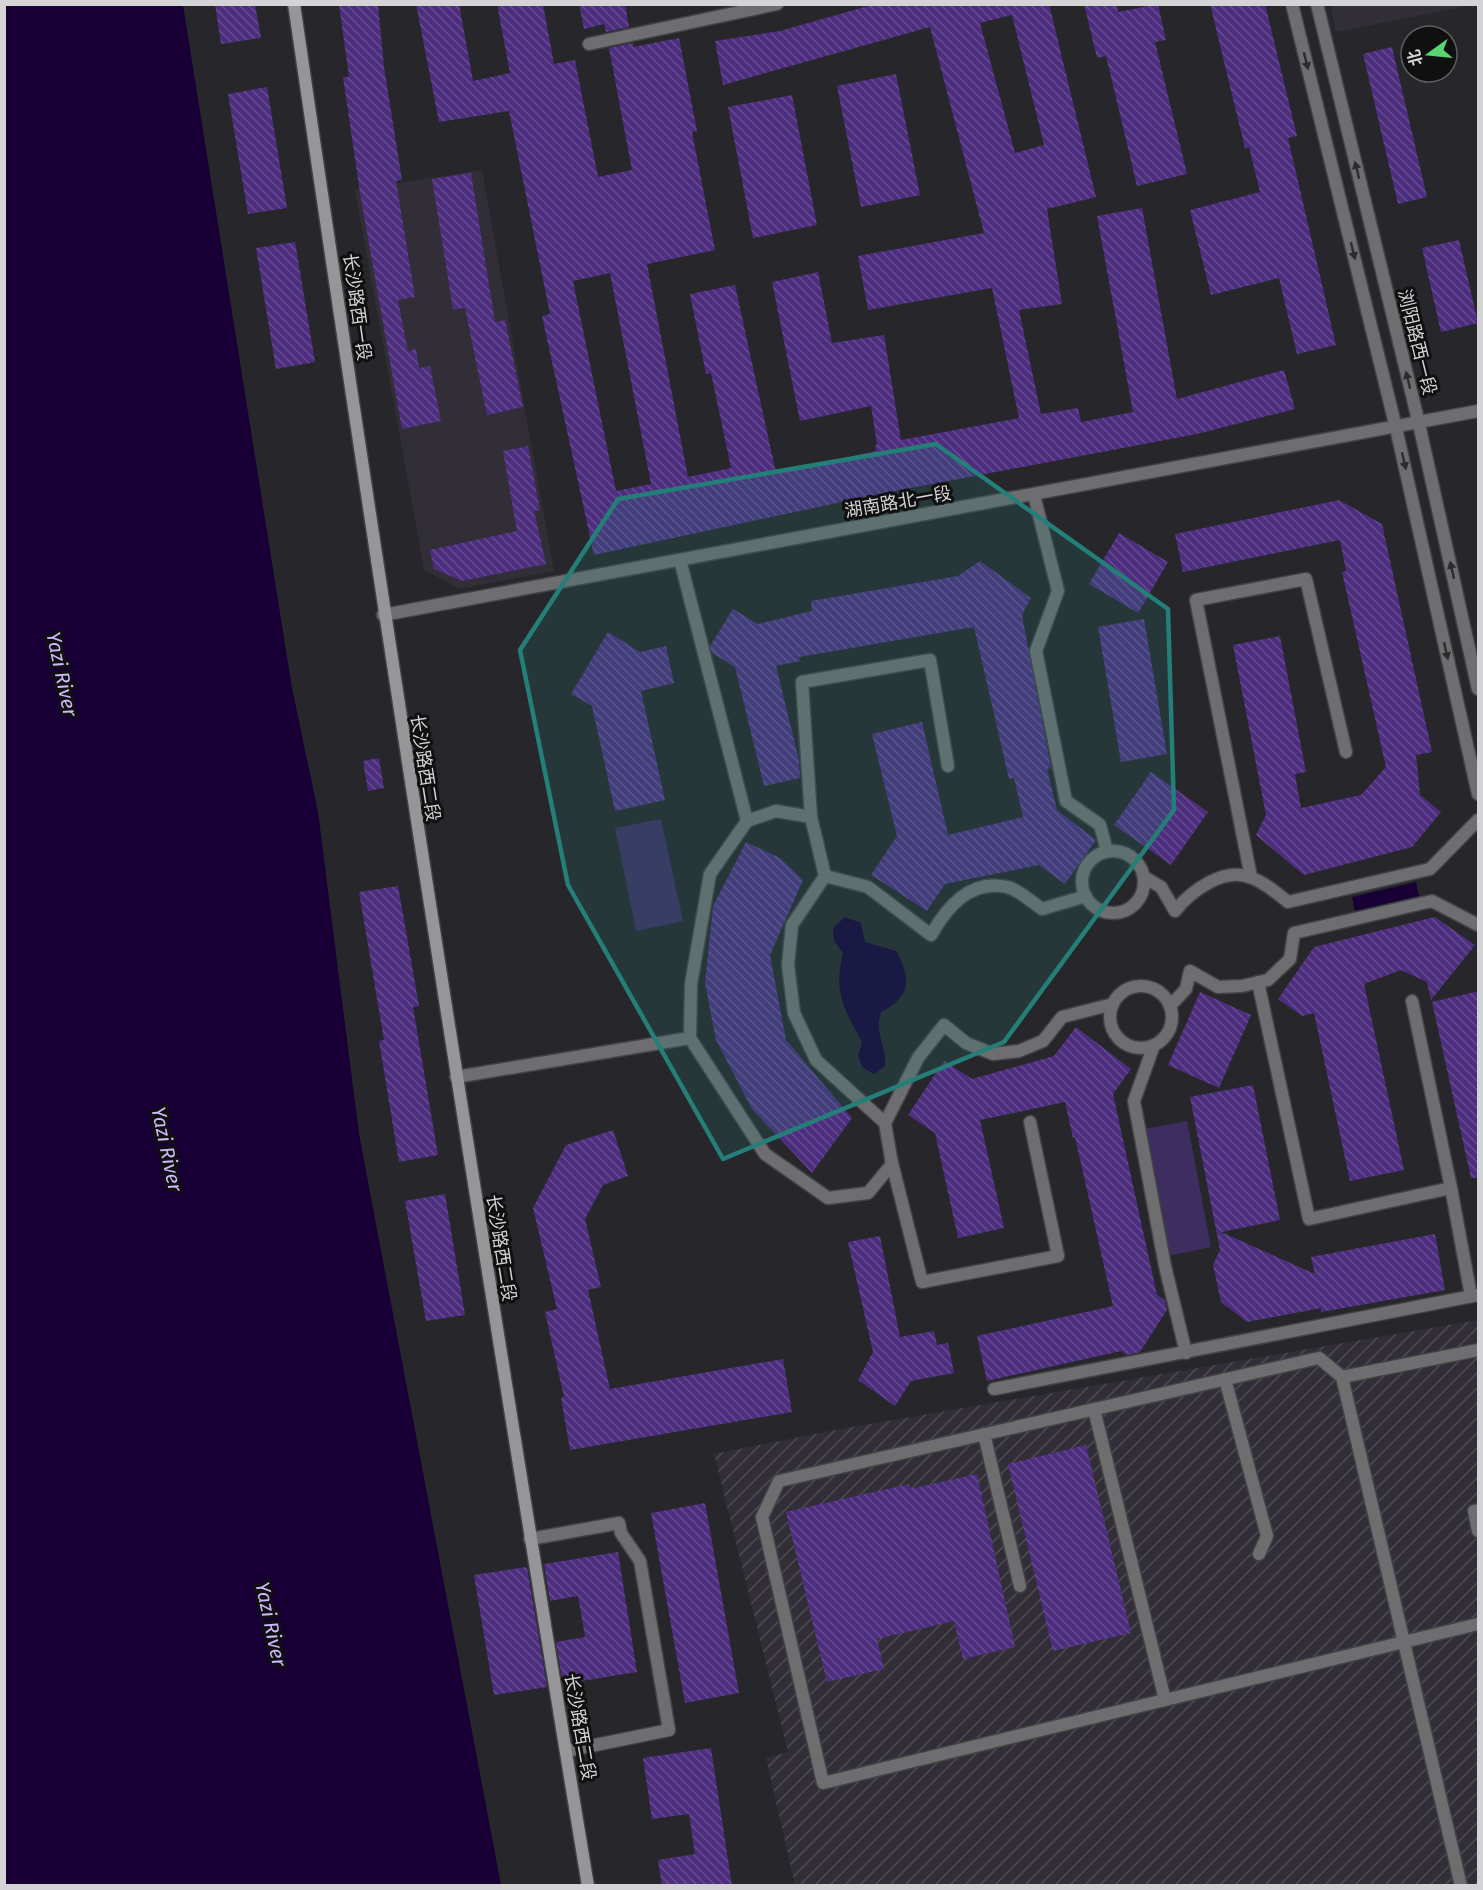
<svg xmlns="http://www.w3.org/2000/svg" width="1483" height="1890" font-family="'Fira Sans','Noto Sans SC',sans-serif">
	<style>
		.built { fill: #312e37 }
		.industrial { fill: url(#industrial-furrows) }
		.garden { fill: #3e2d5f }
		.water { fill: #180036 }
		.building { fill: url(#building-back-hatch); fill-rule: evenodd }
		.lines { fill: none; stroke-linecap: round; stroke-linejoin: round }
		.service-casing { stroke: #434246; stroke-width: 15 }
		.minor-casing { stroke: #434246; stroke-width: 15 }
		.tertiary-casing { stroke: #434246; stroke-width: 15 }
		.secondary-casing { stroke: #434246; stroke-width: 15 }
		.service { stroke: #6e6d6f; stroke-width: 12 }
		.minor { stroke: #6e6d6f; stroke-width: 12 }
		.tertiary { stroke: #6e6d6f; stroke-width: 12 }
		.secondary { stroke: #969598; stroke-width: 12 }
		.oneway { fill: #2c2c2d }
		.marked { fill: #237f78; fill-opacity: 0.2; stroke: #237f78; stroke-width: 4.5; stroke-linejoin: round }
		.labels { text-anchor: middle; stroke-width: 6; stroke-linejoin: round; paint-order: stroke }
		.street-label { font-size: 18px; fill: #d4d3d6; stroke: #101011 }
		.water-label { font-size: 20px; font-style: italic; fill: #ccb9fd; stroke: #101011 }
	</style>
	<defs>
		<pattern id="industrial-furrows" width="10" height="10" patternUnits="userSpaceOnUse" patternTransform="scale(1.5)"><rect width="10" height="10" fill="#312e37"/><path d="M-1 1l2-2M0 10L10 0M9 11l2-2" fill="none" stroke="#4e4b53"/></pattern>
		<pattern id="building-back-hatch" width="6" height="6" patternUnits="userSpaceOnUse" patternTransform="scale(1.5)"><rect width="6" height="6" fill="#4d2e7e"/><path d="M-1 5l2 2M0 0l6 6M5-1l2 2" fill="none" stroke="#664b90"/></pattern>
	</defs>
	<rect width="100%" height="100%" fill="#27262a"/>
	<g class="built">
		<polygon points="1330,5 1330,4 1472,5 1336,32"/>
		<polygon points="482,170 554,571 460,589 424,570 355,190"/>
	</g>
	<polygon class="industrial" points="1478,1320 1478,1885 795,1885 766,1758 788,1752 714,1454 840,1429"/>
	<g class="garden">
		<polygon points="661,819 683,921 636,931 615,828"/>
		<polygon points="1187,1121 1211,1247 1168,1256 1144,1129"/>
	</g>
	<g class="water">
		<polygon points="5,4 183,5 292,688 318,812 359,1134 501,1885 5,1885"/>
		<polygon points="1416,882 1419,896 1355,911 1352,897"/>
		<path d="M845,917L861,923L865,942L896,951C912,979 911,997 881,1012C874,1036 887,1045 885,1066L874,1074L862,1067L858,1056L862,1042C844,1009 833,992 843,953L834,941L833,928Z"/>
	</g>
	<g class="building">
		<polygon points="215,4 255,4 261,38 221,44"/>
		<polygon points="339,4 378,4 384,67 402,180 396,181 415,297 398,300 408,352 416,348 419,368 430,366 441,421 402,429 360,193 343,77 349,77"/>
		<path d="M416,4H459L473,81L510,73L497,4H543L554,64L575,60L598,177L632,170L609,48L633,43V47L679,38L697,131L692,132L715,250L647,264L688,477L731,468L711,373L706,374L690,294L735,285L776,473L876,451L875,445H877L871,406L800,421L772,282L818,272L832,343L884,335L901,440L1019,418L992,288L868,310L858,256L984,233L930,27L723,85L715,41L780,31L875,4H1049L1096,197L1047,209L1062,304L1019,310L1041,414L1078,408L1081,422L1133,412L1097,216L1142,208L1177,399L1284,370L1295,409L1197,434L879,494L594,555L542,316L550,314L509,111L439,122ZM1012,15L1044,145L1015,153L980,23ZM610,273L651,484L616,491L573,281Z"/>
		<polygon points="579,4 625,4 629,27 606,32 604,24 584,29"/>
		<polygon points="1084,4 1117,4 1118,12 1158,4 1166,40 1155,42 1187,174 1137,186 1106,56 1097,58"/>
		<polygon points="1210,4 1265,4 1297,136 1288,138 1336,345 1297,354 1279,278 1211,295 1190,210 1260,192 1249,147 1245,148"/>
		<polygon points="1392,47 1427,197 1398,204 1363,54"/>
		<polygon points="896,74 920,195 861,207 837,86"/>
		<polygon points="267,87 287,208 248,214 228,94"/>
		<polygon points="792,95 817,225 753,238 728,107"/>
		<polygon points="471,173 495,322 505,320 523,407 487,415 465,308 453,309 432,179"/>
		<polygon points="1459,240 1478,323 1441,332 1422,248"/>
		<polygon points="295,242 315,362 276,369 256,248"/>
		<polygon points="528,446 540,510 534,511 546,564 462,581 434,569 430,550 517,531 503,451"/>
		<polygon points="1339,500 1382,524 1432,752 1416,755 1420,795 1441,812 1412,847 1304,875 1256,835 1266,815 1233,645 1280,636 1306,772 1295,774 1301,808 1361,795 1386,767 1342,572 1346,571 1340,540 1183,572 1175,534"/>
		<polygon points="1119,533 1168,562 1138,613 1089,584"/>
		<polygon points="980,561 1031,598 1022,615 1051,768 1047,769 1057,810 1096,840 1065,884 1039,865 945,884 927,911 871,875 897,836 872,734 922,722 948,835 1023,817 1014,778 1009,779 974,627 799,657 800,661 776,666 799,760 800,778 764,786 735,667 712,653 710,646 733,609 758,624 812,611 811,601 958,576"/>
		<polygon points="1144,619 1167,754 1121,762 1098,627"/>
		<polygon points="608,632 640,652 666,646 674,683 641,691 665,800 615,811 592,706 571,694"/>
		<polygon points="379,758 384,788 368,791 363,761"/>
		<polygon points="1151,772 1208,812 1171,865 1114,825"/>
		<polygon points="746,842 780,858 803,880 770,955 786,1040 852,1118 812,1173 752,1109 716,1040 705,983 713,906"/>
		<polygon points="398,886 419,1006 413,1007 438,1155 399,1162 379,1041 384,1040 359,892"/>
		<polygon points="1435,917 1475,945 1431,1000 1427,982 1401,970 1364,984 1404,1170 1350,1181 1314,1013 1302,1016 1278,999 1314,947"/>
		<polygon points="1479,991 1479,1178 1471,1178 1432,1002"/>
		<polygon points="1200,992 1251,1015 1219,1088 1168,1065"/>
		<polygon points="1076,1027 1131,1069 1113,1094 1157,1295 1165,1300 1167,1310 1140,1352 1127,1355 1121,1351 987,1381 977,1336 1113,1306 1075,1137 1073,1138 1065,1102 980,1120 1004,1228 958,1238 935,1133 908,1115 944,1061 972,1079 1054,1056"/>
		<polygon points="1253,1085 1280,1220 1221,1232 1315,1274 1311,1257 1435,1234 1445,1290 1321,1312 1321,1308 1247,1322 1221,1302 1213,1265 1220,1250 1190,1097"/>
		<polygon points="613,1130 628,1176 603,1185 585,1219 601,1287 588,1290 610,1389 783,1359 792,1412 570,1450 561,1398 564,1397 545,1312 557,1309 533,1208 566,1145"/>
		<polygon points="445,1194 465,1315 426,1321 405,1201"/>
		<polygon points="880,1236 900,1337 934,1331 937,1345 948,1343 954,1373 911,1381 895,1406 858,1380 873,1352 848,1242"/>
		<polygon points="1086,1445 1131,1633 1053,1651 1008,1464"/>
		<polygon points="977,1474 1015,1647 963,1659 954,1621 877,1639 884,1669 827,1682 786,1512 909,1484 910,1489"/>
		<polygon points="705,1503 739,1693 685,1703 651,1513"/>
		<polygon points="618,1552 637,1672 563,1684 556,1642 585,1637 578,1596 550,1601 544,1564"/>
		<polygon points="527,1567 547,1687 494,1695 474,1575"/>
		<polygon points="711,1748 732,1886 662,1886 658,1860 695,1854 689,1814 652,1819 643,1758"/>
	</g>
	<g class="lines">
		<g class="service-casing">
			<g id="service">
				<polyline points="1034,495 1058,591 1036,651 1066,801 1100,825 1107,851"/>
				<polyline points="680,560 747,821"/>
				<polyline points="811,817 802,682 930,660 948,766"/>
				<circle cx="1113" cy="882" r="31"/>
				<polyline points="825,876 811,817 776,811 747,821 710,874 691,984 690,1038 765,1154 828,1198 868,1193 892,1164 885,1123"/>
				<path d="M1144,877L1161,887L1175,911C1191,891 1224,866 1252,878C1265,883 1277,893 1288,902L1430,869L1478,820"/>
				<polyline points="1251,877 1196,600 1306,579 1346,752"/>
				<path d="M1086,896L1042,909C1033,903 1018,889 1007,887C970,879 947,907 931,935L868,887L825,876L792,925L788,965L794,1013L816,1060L885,1123L918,1058L944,1025L966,1043L993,1054L1019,1051L1043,1041L1062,1017L1113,1004"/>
				<polyline points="1258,982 1309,1219 1451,1188 1412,1001"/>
				<circle cx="1141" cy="1017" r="31"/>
				<polyline points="1170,1006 1186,989 1190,971 1218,987 1242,986 1268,980 1290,959 1294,933 1432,901 1478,925"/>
				<polyline points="1154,1045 1134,1101 1165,1266 1186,1353"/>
				<polyline points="456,1077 690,1038"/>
				<polyline points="891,1159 922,1282 1058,1256 1030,1122"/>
				<polyline points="1451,1188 1471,1296"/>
				<polyline points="1342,1377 1478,1350"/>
				<polyline points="1225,1379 1267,1536 1259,1554"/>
				<polyline points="994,1389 1478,1295"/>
				<polyline points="1094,1409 1165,1700"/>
				<polyline points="984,1434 1020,1586"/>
				<polyline points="1478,1510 1474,1511 1478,1531"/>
				<polyline points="530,1539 619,1523 621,1533 640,1561 669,1730 566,1751"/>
				<path d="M1461,1886L1342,1377L1319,1358L779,1481L762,1517L823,1783C1042,1730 1260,1677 1478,1624"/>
			</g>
		</g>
		<g class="minor-casing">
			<g id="minor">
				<polyline points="589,44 777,4"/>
				<polyline points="383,615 1478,411"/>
			</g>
		</g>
		<g class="tertiary-casing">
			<g id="tertiary">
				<polyline points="1292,4 1396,428 1478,794"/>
				<polyline points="1317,4 1419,424 1478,689"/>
			</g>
		</g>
		<g class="secondary-casing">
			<path id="secondary" d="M294,4C386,633 484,1259 588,1886"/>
		</g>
		<use href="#service" class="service"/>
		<use href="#minor" class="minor"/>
		<use href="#tertiary" class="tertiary"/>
		<use href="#secondary" class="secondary"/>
	</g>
	<defs><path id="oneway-solid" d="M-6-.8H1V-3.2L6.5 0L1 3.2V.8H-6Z" transform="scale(1.5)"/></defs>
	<g class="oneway">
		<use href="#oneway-solid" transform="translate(1306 61) rotate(76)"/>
		<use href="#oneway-solid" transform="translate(1357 170) rotate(-104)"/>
		<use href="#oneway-solid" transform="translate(1353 251) rotate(76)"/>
		<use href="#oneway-solid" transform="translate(1408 380) rotate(-104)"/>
		<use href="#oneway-solid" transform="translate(1404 461) rotate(77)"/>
		<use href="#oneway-solid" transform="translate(1452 570) rotate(-103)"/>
		<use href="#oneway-solid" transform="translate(1446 651) rotate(77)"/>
	</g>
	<path class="marked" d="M936,444L1168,609L1174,810L1004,1042L723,1159L568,885L520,650L618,499Z"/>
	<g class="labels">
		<g class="street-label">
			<text transform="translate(357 307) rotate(82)" y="6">长沙路西一段</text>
			<text transform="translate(1417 342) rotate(76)" y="6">浏阳路西一段</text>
			<text transform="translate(898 502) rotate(-10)" y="6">湖南路北一段</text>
			<text transform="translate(425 768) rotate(81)" y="6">长沙路西二段</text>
			<text transform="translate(501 1248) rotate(81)" y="6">长沙路西二段</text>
			<text transform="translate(580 1727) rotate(80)" y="6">长沙路西二段</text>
		</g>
		<g class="water-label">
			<text transform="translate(62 674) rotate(78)" y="7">Yazi River</text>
			<text transform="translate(167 1149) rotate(78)" y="7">Yazi River</text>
			<text transform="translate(271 1624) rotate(78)" y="7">Yazi River</text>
		</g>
	</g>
	<rect width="1483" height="1890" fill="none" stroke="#d4d3d6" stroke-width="12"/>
	<g transform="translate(1429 54) rotate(255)"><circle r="28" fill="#101011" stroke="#5e5e60" stroke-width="1.5"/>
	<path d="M0-4.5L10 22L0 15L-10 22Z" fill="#57d570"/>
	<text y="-9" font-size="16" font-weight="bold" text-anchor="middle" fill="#d4d3d6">北</text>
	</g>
</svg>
